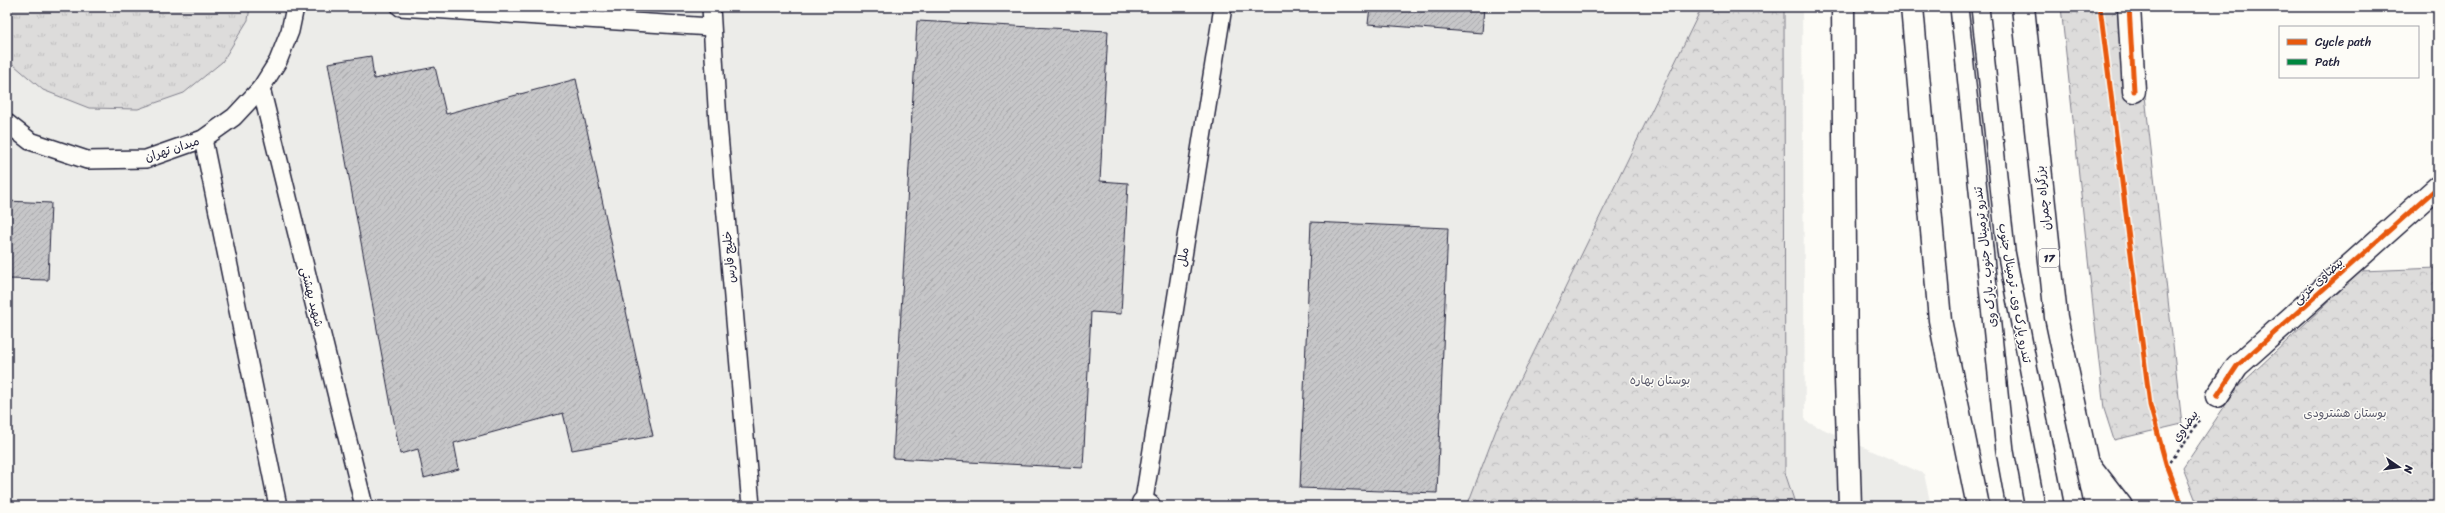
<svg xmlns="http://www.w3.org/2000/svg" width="2445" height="513" font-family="Sriracha,'Playpen Sans Arabic',sans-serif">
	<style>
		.built { fill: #ecece9 }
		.grass { fill: url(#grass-tufts); stroke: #807f8b }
		.park { fill: url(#park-crowns); stroke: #807f8b }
		.building { fill: url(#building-hatch); stroke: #22223b }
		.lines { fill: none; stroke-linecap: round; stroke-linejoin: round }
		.lane-casing { stroke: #22223b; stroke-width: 20 }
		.street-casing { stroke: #22223b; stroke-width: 25 }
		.highway-casing { stroke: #22223b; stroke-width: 25 }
		.path { stroke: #22223b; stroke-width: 2.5; stroke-dasharray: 3 3; stroke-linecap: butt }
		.lane { stroke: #fdfcf7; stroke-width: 17 }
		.street { stroke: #fdfcf7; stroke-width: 22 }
		.highway { stroke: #fdfcf7; stroke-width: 22 }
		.quiet { stroke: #00873e; stroke-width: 4; stroke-dasharray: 8 4; stroke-linecap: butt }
		.cycleway-casing { stroke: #fdfcf7; stroke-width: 8 }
		.cycleway { stroke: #e8590c; stroke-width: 5 }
		.labels { text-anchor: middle; stroke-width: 3; stroke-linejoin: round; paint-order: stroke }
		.shield { fill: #fdfcf7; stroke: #646373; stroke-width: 1 }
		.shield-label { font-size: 11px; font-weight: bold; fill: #22223b }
		.street-label { font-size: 12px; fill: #22223b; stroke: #fdfcf7 }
		.park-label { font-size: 12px; fill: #5a5a6b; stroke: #fdfcf7 }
	</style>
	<defs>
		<pattern id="grass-tufts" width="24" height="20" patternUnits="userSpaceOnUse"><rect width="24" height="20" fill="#dddcdb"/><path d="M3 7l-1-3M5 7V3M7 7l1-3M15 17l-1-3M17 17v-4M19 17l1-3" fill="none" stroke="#bdbcbd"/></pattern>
		<pattern id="park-crowns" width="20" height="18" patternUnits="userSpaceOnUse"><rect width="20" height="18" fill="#dddcdb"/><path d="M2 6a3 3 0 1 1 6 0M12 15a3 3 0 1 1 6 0" fill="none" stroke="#bdbcbd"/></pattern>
		<pattern id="building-hatch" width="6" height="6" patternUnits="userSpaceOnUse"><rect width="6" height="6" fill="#c6c6c8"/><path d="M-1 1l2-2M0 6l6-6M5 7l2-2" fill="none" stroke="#aaaaad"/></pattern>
	</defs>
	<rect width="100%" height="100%" fill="#fdfcf7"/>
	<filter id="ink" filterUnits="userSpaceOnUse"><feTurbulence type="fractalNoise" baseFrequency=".025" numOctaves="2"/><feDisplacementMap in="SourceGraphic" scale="8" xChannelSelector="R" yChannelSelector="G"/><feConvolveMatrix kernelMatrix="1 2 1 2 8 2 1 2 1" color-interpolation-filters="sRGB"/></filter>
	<g filter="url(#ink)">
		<polygon class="built" points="7,7 1802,7 1805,421 1924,474 1931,506 7,506"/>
		<polygon class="grass" points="7,7 250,7 248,20 222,62 184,93 138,109 89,108 43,90 7,59"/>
		<g class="park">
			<polygon points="1702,7 1784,7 1785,473 1796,506 1467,506 1496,430"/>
			<polygon points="2061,7 2135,7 2182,424 2114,440 2104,409"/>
			<polygon points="2438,268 2438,506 2198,506 2183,468 2237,388 2361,271"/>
		</g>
		<g class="building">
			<polygon points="1370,7 1484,7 1482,33 1368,24"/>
			<polygon points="917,21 1108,31 1100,181 1128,183 1121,314 1091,312 1083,468 893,458"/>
			<polygon points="371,56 374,79 435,67 446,114 576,79 653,436 572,450 563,413 454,443 459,469 424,478 418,449 400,454 328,63"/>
			<polygon points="7,201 51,203 48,280 7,279"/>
			<polygon points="1311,222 1448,228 1437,493 1300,488"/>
		</g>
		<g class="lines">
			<g class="lane-casing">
				<g id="lane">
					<polyline points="400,7 711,27"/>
					<polyline points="711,7 718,123 751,506"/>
					<polyline points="1959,7 2005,451 2015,506"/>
					<polyline points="1980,7 2006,251 2055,506"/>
					<polyline points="261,88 364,506"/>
					<polyline points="7,123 30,141 87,160 146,159 203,139 234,117 261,88 278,61 290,31 295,7"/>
					<polyline points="203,139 278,506"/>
					<polyline points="1143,506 1223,7"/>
				</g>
			</g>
			<g class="street-casing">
				<g id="street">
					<polyline points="2129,7 2134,91"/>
					<polyline points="2217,396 2237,366 2438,187"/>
					<polyline points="1143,503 1149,506"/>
				</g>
			</g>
			<g class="highway-casing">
				<g id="highway">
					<polyline points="1843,7 1846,379 1850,506"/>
					<polyline points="1912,7 1940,320 1978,506"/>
					<polyline points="2023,7 2056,317 2096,506"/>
					<polyline points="2090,466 2121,506"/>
				</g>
			</g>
			<g class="path">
				<polyline points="2113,114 2150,405 2167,467 2182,506"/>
				<polyline points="2167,467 2201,419"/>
			</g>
			<use href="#lane" class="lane"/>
			<use href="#street" class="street"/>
			<use href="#highway" class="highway"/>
			<polyline class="quiet" points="1143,503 1149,506"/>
			<g class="cycleway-casing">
				<g id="cycleway">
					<polyline points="2100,7 2150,405 2167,467 2182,506"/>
					<polyline points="2129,7 2134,91"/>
					<polyline points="2217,396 2237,366 2438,187"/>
				</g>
			</g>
			<use href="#cycleway" class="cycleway"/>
		</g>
	</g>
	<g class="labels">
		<rect class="shield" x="2039" y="249" width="20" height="18" rx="3"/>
		<g class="shield-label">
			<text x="2049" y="262">17</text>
		</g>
		<g class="street-label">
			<text transform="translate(172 149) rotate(-18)" y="4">میدان تهران</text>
			<text transform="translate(2043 198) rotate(-96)" y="4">بزرگراه چمران</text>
			<text transform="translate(729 257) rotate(-95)" y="4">خلیج فارس</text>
			<text transform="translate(1183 257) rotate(-81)" y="4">ملل</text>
			<text transform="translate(1985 257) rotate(-96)" y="4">تندرو ترمینال جنوب ـ پارک وی</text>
			<text transform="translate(2318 281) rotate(-42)" y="4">بیضاوی غربی</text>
			<text transform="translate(2015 293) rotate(80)" y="4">تندرو پارک وی ـ ترمینال جنوب</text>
			<text transform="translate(312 297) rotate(76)" y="4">شهید بهشتی</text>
			<text transform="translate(2185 426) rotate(-55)" y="4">بیضاوی</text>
		</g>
		<g class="park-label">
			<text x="1660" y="384">بوستان بهاره</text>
			<text x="2345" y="417">بوستان هشترودی</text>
		</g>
	</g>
	<rect width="2445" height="513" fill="none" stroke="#fdfcf7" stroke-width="24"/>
	<rect x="12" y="12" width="2421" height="489" fill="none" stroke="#22223b" stroke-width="1.5" filter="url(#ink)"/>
	<rect x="2279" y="26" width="140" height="52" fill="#fdfcf7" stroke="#a5a5ac"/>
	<rect x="2287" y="39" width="20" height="6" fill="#e8590c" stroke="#a5a5ac"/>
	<text x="2315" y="46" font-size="12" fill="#22223b">Cycle path</text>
	<rect x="2287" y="59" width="20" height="6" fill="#00873e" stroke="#a5a5ac"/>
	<text x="2315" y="66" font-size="12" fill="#22223b">Path</text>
	<g transform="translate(2399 467) rotate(103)" stroke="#fdfcf7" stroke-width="3" paint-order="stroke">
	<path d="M0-3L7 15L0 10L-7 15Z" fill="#22223b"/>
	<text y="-6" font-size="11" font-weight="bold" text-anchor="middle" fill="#22223b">N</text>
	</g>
</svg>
